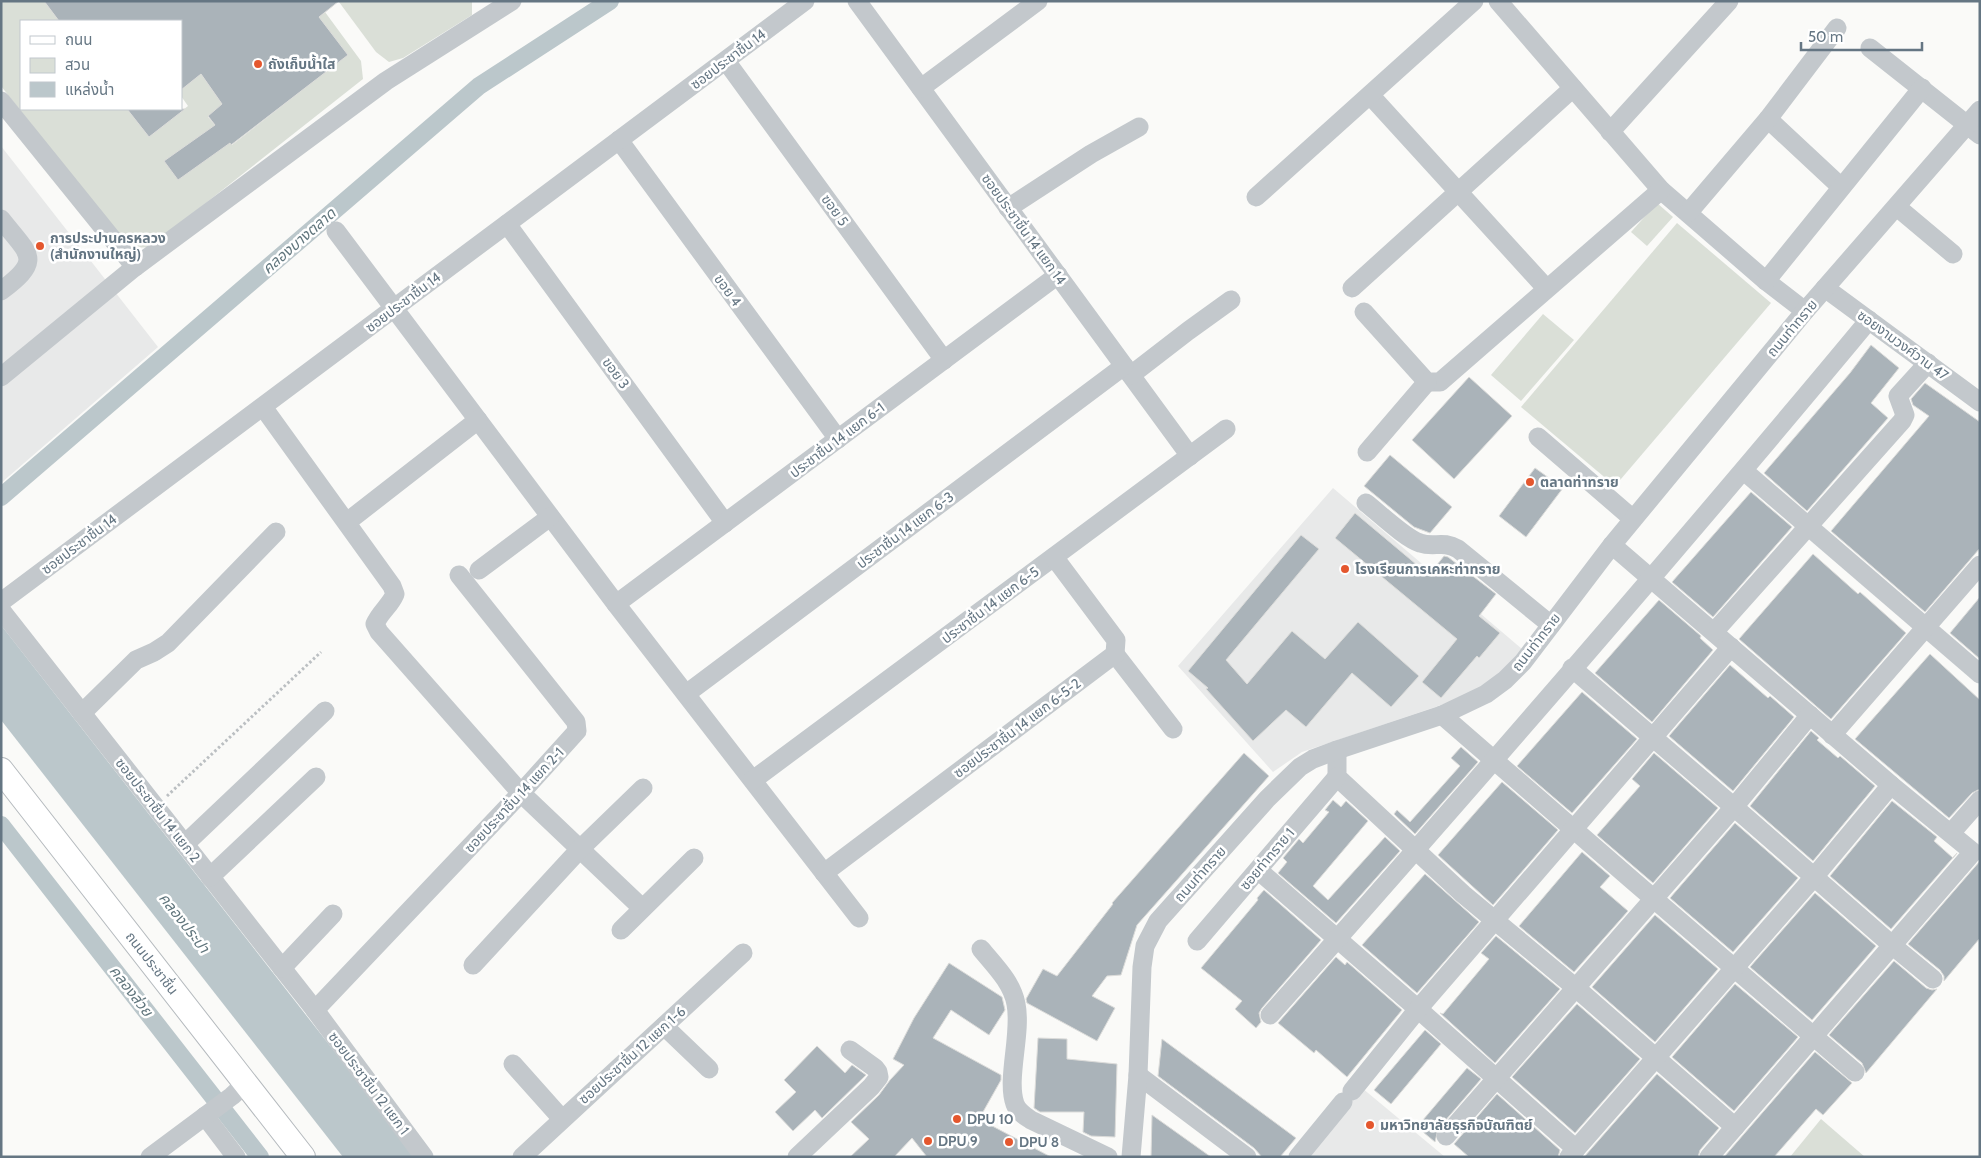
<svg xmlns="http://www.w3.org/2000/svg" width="1981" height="1158" font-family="Cabin,'Noto Sans Thai',sans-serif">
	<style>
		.built { fill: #e8e9e9 }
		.green { fill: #dadfd7 }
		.water { fill: #bbc7cb }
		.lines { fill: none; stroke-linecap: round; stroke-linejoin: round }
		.canal { stroke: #bbc7cb; stroke-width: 18 }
		.building { fill: #aab3b9; stroke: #dcdcda }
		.major-casing { stroke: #b5babe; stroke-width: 26 }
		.path { stroke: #bbbfc2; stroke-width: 3; stroke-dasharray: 2.5 2.5; stroke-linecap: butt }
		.minor { stroke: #c3c8cc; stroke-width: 19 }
		.major { stroke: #fff; stroke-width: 24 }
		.poi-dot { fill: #e4572e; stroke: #fff; stroke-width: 2 }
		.labels { text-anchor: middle; stroke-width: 5; stroke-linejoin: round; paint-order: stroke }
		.street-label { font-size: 14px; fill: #657683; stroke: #fff }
		.poi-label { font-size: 14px; font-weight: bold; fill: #657683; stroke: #fff; text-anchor: start }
		.water-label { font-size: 15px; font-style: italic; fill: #60757c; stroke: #fff }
	</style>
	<rect width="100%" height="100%" fill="#fafaf8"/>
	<g class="built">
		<polygon points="1,146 158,347 1,483"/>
		<polygon points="1333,488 1522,649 1502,675 1459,699 1302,752 1273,772 1178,666"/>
		<polygon points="1362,1088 1445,1157 1309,1157"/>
	</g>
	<g class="green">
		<polygon points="1,1 52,1 47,5 59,21 21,21 21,109 127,109 149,137 188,106 181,96 181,90 201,74 222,104 208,117 232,145 347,55 319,17 325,12 361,61 363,79 150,247 134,248 116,232 1,86"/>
		<polygon points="472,1 472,15 403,58 389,62 376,52 339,2"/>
		<polygon points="1657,203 1673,217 1647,246 1631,232"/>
		<polygon points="1677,223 1771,303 1615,486 1521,407"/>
		<polygon points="1543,314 1574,340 1521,401 1491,375"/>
		<polygon points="1821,1119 1865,1157 1790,1157"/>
	</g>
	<polygon class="water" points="1,625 417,1157 343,1157 1,720"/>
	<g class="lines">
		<g class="canal">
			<polyline points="1,497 479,86 610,1"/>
			<polyline points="1,825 260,1157"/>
		</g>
	</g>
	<g class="building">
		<polygon points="44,1 339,1 319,17 348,55 231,145 230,143 178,180 164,161 215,125 208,116 222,104 201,74 181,90 181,21 59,21"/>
		<polygon points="127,109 185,109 149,137"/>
		<polygon points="1871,345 1899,368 1871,403 1888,418 1807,511 1764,473 1850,373"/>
		<polygon points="1469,377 1512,416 1454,479 1412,440"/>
		<polygon points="1925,383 1980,422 1980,548 1925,612 1831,531 1929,416 1913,405 1911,399"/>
		<polygon points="1390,455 1452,507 1430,533 1414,527 1364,486"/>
		<polygon points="1535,468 1563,488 1526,537 1499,516"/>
		<polygon points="1751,492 1792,527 1713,617 1672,582"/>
		<polygon points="1355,513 1429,575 1444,556 1448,557 1496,594 1479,616 1500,633 1479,658 1477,656 1441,698 1422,682 1457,639 1335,538"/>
		<polygon points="1301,535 1319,549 1226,660 1247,684 1292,631 1325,659 1358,622 1419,676 1391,707 1352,673 1306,727 1286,710 1253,741 1206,689 1208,688 1188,671"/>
		<polygon points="1813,554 1858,594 1860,592 1906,633 1831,719 1739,639"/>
		<polygon points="1980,597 1980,659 1950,633"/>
		<polygon points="1659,600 1701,636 1700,638 1713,650 1652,722 1595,673"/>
		<polygon points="1930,654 1980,700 1980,789 1972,793 1949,818 1855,739"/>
		<polygon points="1730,665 1768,698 1770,696 1794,717 1733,791 1669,736"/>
		<polygon points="1582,692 1637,739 1572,813 1517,766"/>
		<polygon points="1811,731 1819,738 1817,740 1838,758 1840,756 1875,786 1813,861 1750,806"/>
		<polygon points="1461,747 1478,762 1415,834 1394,814 1397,810 1410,822 1460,766 1451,758"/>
		<polygon points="1244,753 1269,776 1137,925 1121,975 1107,976 1092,996 1115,1008 1097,1041 1027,1003 1026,999 1043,969 1057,976 1113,904 1112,903"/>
		<polygon points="1654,753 1718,808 1653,883 1597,835 1640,786 1632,779"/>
		<polygon points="1502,782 1558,830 1493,905 1438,855"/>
		<polygon points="1333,800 1341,807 1346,801 1368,821 1313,886 1328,900 1385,837 1400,851 1336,923 1278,873 1287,862 1283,858 1299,839 1303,843 1329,812 1325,810"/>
		<polygon points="1892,801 1937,837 1934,841 1953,858 1957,853 1891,929 1830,876"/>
		<polygon points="1735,823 1798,878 1733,952 1670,898"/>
		<polygon points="1582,852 1610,876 1600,887 1628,911 1574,972 1519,926"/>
		<polygon points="1980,861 1980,938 1944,981 1944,976 1940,970 1908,944"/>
		<polygon points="1425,874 1479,922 1417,993 1362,945"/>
		<polygon points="1264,890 1321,940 1262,1008 1259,1013 1261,1022 1256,1028 1235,1009 1242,1001 1201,968 1258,900 1257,898"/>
		<polygon points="1815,893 1876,946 1812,1020 1750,967"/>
		<polygon points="1655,915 1718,969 1655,1042 1592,987"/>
		<polygon points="1496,936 1560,989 1495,1063 1440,1013 1443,1014 1489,959 1481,953"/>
		<polygon points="1336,957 1345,965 1347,962 1402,1010 1347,1077 1316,1050 1314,1053 1278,1023"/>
		<polygon points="1894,961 1926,988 1932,990 1937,989 1866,1073 1862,1063 1829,1035"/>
		<polygon points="949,963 1002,997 1005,1010 989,1035 951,1010 933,1038 1001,1075 1001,1080 979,1119 1051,1157 927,1157 912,1138 894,1157 850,1157 869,1139 851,1122 879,1095 890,1080 904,1065 893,1059 914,1018"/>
		<polygon points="1735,984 1798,1037 1734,1111 1672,1057"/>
		<polygon points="1577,1004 1640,1059 1575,1133 1512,1077"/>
		<polygon points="1425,1030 1441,1044 1391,1104 1374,1090"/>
		<polygon points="1038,1038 1067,1039 1067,1059 1117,1064 1115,1137 1091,1136 1083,1132 1084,1112 1040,1112 1034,1108"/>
		<polygon points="1162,1039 1296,1138 1280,1157 1262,1157 1254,1148 1158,1076"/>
		<polygon points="817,1046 845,1073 852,1065 866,1075 822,1118 815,1110 793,1131 775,1112 796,1092 784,1080"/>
		<polygon points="1815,1052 1852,1083 1823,1115 1816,1109 1774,1157 1724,1157"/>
		<polygon points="1467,1068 1481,1079 1438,1129 1435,1142 1417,1127"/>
		<polygon points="1657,1074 1719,1128 1700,1150 1698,1157 1584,1157"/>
		<polygon points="1497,1094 1560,1150 1558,1157 1469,1157 1454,1144"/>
		<polygon points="1152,1115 1211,1157 1151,1157"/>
	</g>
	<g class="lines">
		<g class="major-casing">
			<polyline id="major" points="1,770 303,1157"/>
		</g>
		<polyline class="path" points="167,796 321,652"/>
		<g class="minor">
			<polyline points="857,1 1190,456"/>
			<polyline points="1498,1 1661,190 1766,281 1805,311"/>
			<polyline points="1870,48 1980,135"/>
			<polyline points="726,61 944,360"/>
			<polyline points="921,88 1038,1"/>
			<polyline points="1370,95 1546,288"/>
			<polyline points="1,101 135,267"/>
			<polyline points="1768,119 1841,187"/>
			<polyline points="1610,132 1729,1"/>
			<polyline points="619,140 838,439"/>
			<polyline points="1256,197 1474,1"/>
			<polyline points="1897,207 1953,254"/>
			<polyline points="1008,208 1091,154 1139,127"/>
			<polyline points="1688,213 1768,119 1837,28"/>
			<path d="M1,219C29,255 44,259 1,291"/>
			<polyline points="507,224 725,523"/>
			<polyline points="336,231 616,604 859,918"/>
			<polyline points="1766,281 1922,88"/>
			<polyline points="1352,288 1573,88"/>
			<polyline points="1825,288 1980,402"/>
			<polyline points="1364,312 1427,382 1440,382 1661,190"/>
			<polyline points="1131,375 1188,331 1231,300"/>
			<polyline points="1,377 135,267 386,81 512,1"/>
			<path d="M263,407L392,586L395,594C390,606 380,612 375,624L379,632L521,793L642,908"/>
			<polyline points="1538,437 1633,519"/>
			<polyline points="1367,452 1427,382"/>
			<polyline points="1744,471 1980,674"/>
			<path d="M1366,503C1379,513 1406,539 1420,543C1435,548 1442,540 1458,549L1551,625"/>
			<polyline points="347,522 478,420"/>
			<polyline points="1612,545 1891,785 1973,852 1709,1157"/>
			<polyline points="479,570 550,517"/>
			<polyline points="1,602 805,1"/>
			<polyline points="616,604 1058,275"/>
			<polyline points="1,610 315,1010 424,1157"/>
			<polyline points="1714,632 1902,421 1905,415 1898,396 1928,363"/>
			<polyline points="1115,654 1173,729"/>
			<polyline points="1572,668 1734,807 1893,946 1933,979"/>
			<polyline points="686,694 1124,366"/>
			<polyline points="82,713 136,660 154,652 168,643 276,532"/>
			<path d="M1442,715C1579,835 1717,953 1855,1072"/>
			<polyline points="1832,735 1980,565"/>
			<polyline points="1337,750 1337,777 1463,894 1576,988 1735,1127"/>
			<polyline points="753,780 1226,429"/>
			<polyline points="1951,833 1980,800"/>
			<polyline points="185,844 325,711"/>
			<polyline points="1258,870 1418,1009 1576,1149"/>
			<polyline points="824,873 1115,654 1116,640 1054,557"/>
			<polyline points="210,877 316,777"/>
			<polyline points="621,930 694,858"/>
			<polyline points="1197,941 1337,777"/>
			<path d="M981,949C994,965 1012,982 1016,1004C1022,1033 1006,1079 1015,1104C1018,1112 1025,1116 1031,1120L1108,1157"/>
			<polyline points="473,965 579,850 643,788"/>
			<polyline points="282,968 333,914"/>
			<polyline points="315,1010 521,793 577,731 576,722 459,575"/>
			<path d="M1270,1015C1473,786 1674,555 1869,320"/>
			<polyline points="664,1026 709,1069"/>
			<polyline points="513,1064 562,1119"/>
			<polyline points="1138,1075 1247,1157"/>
			<polyline points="1352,1091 1418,1009 1731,647"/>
			<polyline points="205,1116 236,1157"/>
			<polyline points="1446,1136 1734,807 1810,715"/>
			<polyline points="150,1157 232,1096 245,1084"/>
			<polyline points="522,1157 743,953"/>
			<polyline points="797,1157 871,1087 879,1077 878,1072 875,1068 850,1050"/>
			<polyline points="1131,1157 1138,1075 1142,967 1145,946 1158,921 1267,799 1300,767 1313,759 1337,750 1442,715 1486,694 1505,680 1523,662 1612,545 1805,311 1980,110"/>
			<polyline points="1298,1157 1343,1102"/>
			<polyline points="1569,1157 1814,877 1891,785"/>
		</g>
		<use href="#major" class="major"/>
	</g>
	<g class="poi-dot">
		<circle cx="258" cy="64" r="5"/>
		<circle cx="40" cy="246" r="5"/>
		<circle cx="1530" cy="482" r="5"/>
		<circle cx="1345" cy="569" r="5"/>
		<circle cx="957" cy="1119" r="5"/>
		<circle cx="1370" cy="1125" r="5"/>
		<circle cx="928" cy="1141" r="5"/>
		<circle cx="1009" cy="1142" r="5"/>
	</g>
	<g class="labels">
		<g class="street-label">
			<text transform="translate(728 59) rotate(-37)" y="5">ซอยประชาชื่น 14</text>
			<text transform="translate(835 210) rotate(54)" y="5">ฃอย 5</text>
			<text transform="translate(1024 229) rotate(54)" y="5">ซอยประชาชื่น 14 แยก 14</text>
			<text transform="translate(728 290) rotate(54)" y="5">ขอย 4</text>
			<text transform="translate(403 302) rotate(-37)" y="5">ซอยประชาชื่น 14</text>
			<text transform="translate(1792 328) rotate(-50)" y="5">ถนนท่าทราย</text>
			<text transform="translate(1903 345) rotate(36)" y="5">ซอยงามวงศ์วาน 47</text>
			<text transform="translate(616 373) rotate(54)" y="5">ขอย 3</text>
			<text transform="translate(837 440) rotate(-37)" y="5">ประชาชื่น 14 แยก 6-1</text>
			<text transform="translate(905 530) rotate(-37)" y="5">ประชาชื่น 14 แยก 6-3</text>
			<text transform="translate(79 544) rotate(-37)" y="5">ซอยประชาชื่น 14</text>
			<text transform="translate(990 605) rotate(-37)" y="5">ประชาชื่น 14 แยก 6-5</text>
			<text transform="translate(1536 642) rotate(-52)" y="5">ถนนท่าทราย</text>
			<text transform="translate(1017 728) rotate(-37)" y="5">ซอยประชาชื่น 14 แยก 6-5-2</text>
			<text transform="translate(514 800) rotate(-47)" y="5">ซอยประชาชื่น 14 แยก 2-1</text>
			<text transform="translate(158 810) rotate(52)" y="5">ซอยประชาชื่น 14 แยก 2</text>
			<text transform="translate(1267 859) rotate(-50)" y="5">ซอยท่าทราย 1</text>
			<text transform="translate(1200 874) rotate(-48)" y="5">ถนนท่าทราย</text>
			<text transform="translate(152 963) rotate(52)" y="5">ถนนประชาชื่น</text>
			<text transform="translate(632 1055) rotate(-42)" y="5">ซอยประชาชื่น 12 แยก 1-6</text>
			<text transform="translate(369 1083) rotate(53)" y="5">ซอยประชาชื่น 12 แยก 1</text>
		</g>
		<g class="poi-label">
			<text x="268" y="69">ถังเก็บน้ำใส</text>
			<text x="50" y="243">การประปานครหลวง<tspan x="50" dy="16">(สำนักงานใหญ่)</tspan></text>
			<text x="1540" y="487">ตลาดท่าทราย</text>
			<text x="1355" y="574">โรงเรียนการเคหะท่าทราย</text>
			<text x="967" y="1124">DPU 10</text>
			<text x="1380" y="1130">มหาวิทยาลัยธุรกิจบัณฑิตย์</text>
			<text x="938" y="1146">DPU 9</text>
			<text x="1019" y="1147">DPU 8</text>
		</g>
		<g class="water-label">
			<text transform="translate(299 241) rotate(-41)" y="5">คลองบางตลาด</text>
			<text transform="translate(184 923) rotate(52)" y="5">คลองประปา</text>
			<text transform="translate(131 991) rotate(52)" y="5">คลองส่วย</text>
		</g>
	</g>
	<rect width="1981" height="1158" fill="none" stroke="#657683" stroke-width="5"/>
	<rect x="20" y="20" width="162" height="90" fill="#ffffff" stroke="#c1c8cd"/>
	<rect x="30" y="36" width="25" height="8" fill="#ffffff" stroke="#c1c8cd"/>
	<text x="65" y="45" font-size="15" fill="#657683">ถนน</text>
	<rect x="30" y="58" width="25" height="15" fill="#dadfd7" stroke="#c1c8cd"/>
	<text x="65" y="70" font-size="15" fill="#657683">สวน</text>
	<rect x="30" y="82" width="25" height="15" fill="#bbc7cb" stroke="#c1c8cd"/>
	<text x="65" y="95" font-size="15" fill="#657683">แหล่งน้ำ</text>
	<path d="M1801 42v8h121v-8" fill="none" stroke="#657683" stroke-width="2.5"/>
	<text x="1808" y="42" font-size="15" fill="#657683" stroke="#ffffff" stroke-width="4" paint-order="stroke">50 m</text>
</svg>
